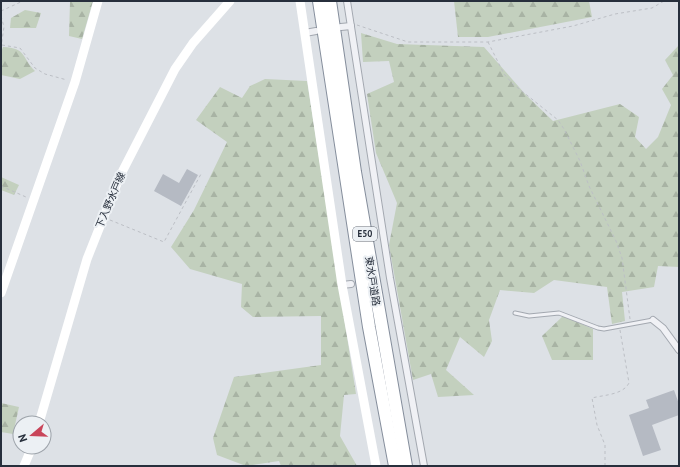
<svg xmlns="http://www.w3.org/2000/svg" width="680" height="467" font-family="'PT Sans','Noto Sans JP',sans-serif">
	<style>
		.forest { fill: url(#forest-firs) }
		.building { fill: #b5bac3 }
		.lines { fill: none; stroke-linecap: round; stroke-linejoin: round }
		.lane-casing { stroke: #a3a8b0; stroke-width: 5 }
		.street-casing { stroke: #a3a8b0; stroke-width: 8 }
		.highway-casing { stroke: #858e9c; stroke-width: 14 }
		.path { stroke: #bcbfc5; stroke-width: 1; stroke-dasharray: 3 3; stroke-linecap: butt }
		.lane { stroke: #f0f1f5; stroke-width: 3 }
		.street { stroke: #f0f1f5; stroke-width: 6 }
		.secondary { stroke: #fff; stroke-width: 9 }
		.highway { stroke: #fff; stroke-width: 12 }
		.labels { text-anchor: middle; stroke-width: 4; stroke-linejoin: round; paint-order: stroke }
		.shield { fill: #ecf0f4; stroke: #626973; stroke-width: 1 }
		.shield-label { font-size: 9px; font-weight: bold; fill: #272f3c }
		.street-label { font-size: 10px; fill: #272f3c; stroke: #ecf0f4 }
	</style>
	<defs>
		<pattern id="forest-firs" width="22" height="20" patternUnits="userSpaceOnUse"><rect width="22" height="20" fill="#c3d0be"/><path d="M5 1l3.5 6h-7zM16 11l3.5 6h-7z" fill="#a8b3a4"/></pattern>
	</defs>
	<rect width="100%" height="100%" fill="#dde1e6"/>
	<g class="forest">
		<polygon points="72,1 93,1 82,39 69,36 70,2"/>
		<polygon points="454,1 589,1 592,17 488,37 458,37"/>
		<polygon points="25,10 41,13 36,28 10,28 11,18"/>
		<polygon points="361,33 397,44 484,47 526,95 553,121 620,104 639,117 635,137 646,149 658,137 671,105 662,89 673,75 665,60 679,45 679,267 658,266 654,287 622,292 625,321 612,324 607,287 554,280 534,293 500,290 489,320 492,341 484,357 460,337 446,370 474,395 438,397 431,374 413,380 389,245 397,203 376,153 367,94 394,82 389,61 363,62"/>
		<path d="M3,47C27,48 21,57 35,71L20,79L1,75V52Z"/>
		<polygon points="265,79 307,81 356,394 344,395 340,436 357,466 281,466 279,461 246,466 217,455 213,438 234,377 321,365 321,316 253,317 241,307 242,284 190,269 171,247 194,210 227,142 196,120 220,87 242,98 250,86"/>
		<polygon points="1,177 19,185 14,195 1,190"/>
		<polygon points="563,316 593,329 593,360 552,360 542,336"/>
		<polygon points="1,403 19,407 13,434 1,432"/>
	</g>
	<g class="building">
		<polygon points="187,169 198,175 181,206 154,191 163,174 179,183"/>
		<polygon points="674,390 679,404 679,415 652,425 661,450 643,456 629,415 649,408 646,400"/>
	</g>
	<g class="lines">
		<g class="lane-casing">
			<polyline id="lane" points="515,313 529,316 559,313 598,328 604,329 653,320"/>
		</g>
		<g class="street-casing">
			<g id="street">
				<polyline points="347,1 390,278 424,466"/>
				<polyline points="341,27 351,26"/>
				<polyline points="305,33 316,31"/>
				<polyline points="342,285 351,284"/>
				<polyline points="653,320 663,328 679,350"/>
			</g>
		</g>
		<g class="highway-casing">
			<g id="highway">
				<polyline points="319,1 369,327 395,466"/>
				<polyline points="330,1 355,172 406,466"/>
			</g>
		</g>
		<g class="path">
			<polyline points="1,11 23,1"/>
			<polyline points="1,16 4,27 1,47"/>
			<polyline points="357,25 408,42 488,42 573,26 615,14 652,8 664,1"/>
			<polyline points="488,42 504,74 513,84 558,120 564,129 580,161 589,186 616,241 622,258 630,319"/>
			<polyline points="2,45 20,48 35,68 45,74 67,80"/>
			<polyline points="1,186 26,197"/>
			<polyline points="110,220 164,242 201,174"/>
			<path d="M605,466V445L597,425L592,398C603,395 623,395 629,383L620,330"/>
		</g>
		<use href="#lane" class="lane"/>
		<use href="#street" class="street"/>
		<g class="secondary">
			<polyline points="300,1 342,285 376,466"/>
			<polyline points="1,293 75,82 98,1"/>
			<polyline points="39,423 87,259 120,176 175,69 193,43 230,1"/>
			<polyline points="24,466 32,447"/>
		</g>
		<use href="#highway" class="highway"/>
	</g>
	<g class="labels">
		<rect class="shield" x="353" y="227" width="24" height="14" rx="3"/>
		<g class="shield-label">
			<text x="365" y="237">E50</text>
		</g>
		<g class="street-label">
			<text transform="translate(110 200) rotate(-67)" y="4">下入野水戸線</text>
			<text transform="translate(373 281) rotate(81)" y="4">東水戸道路</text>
		</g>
	</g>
	<rect width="680" height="467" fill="none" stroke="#272f3c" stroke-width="4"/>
	<g transform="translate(32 435) rotate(251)"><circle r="19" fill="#ecf0f4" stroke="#9da3aa"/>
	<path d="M0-3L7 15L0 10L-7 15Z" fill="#c9455a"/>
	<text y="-6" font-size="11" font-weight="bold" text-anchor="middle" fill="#272f3c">N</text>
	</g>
</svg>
